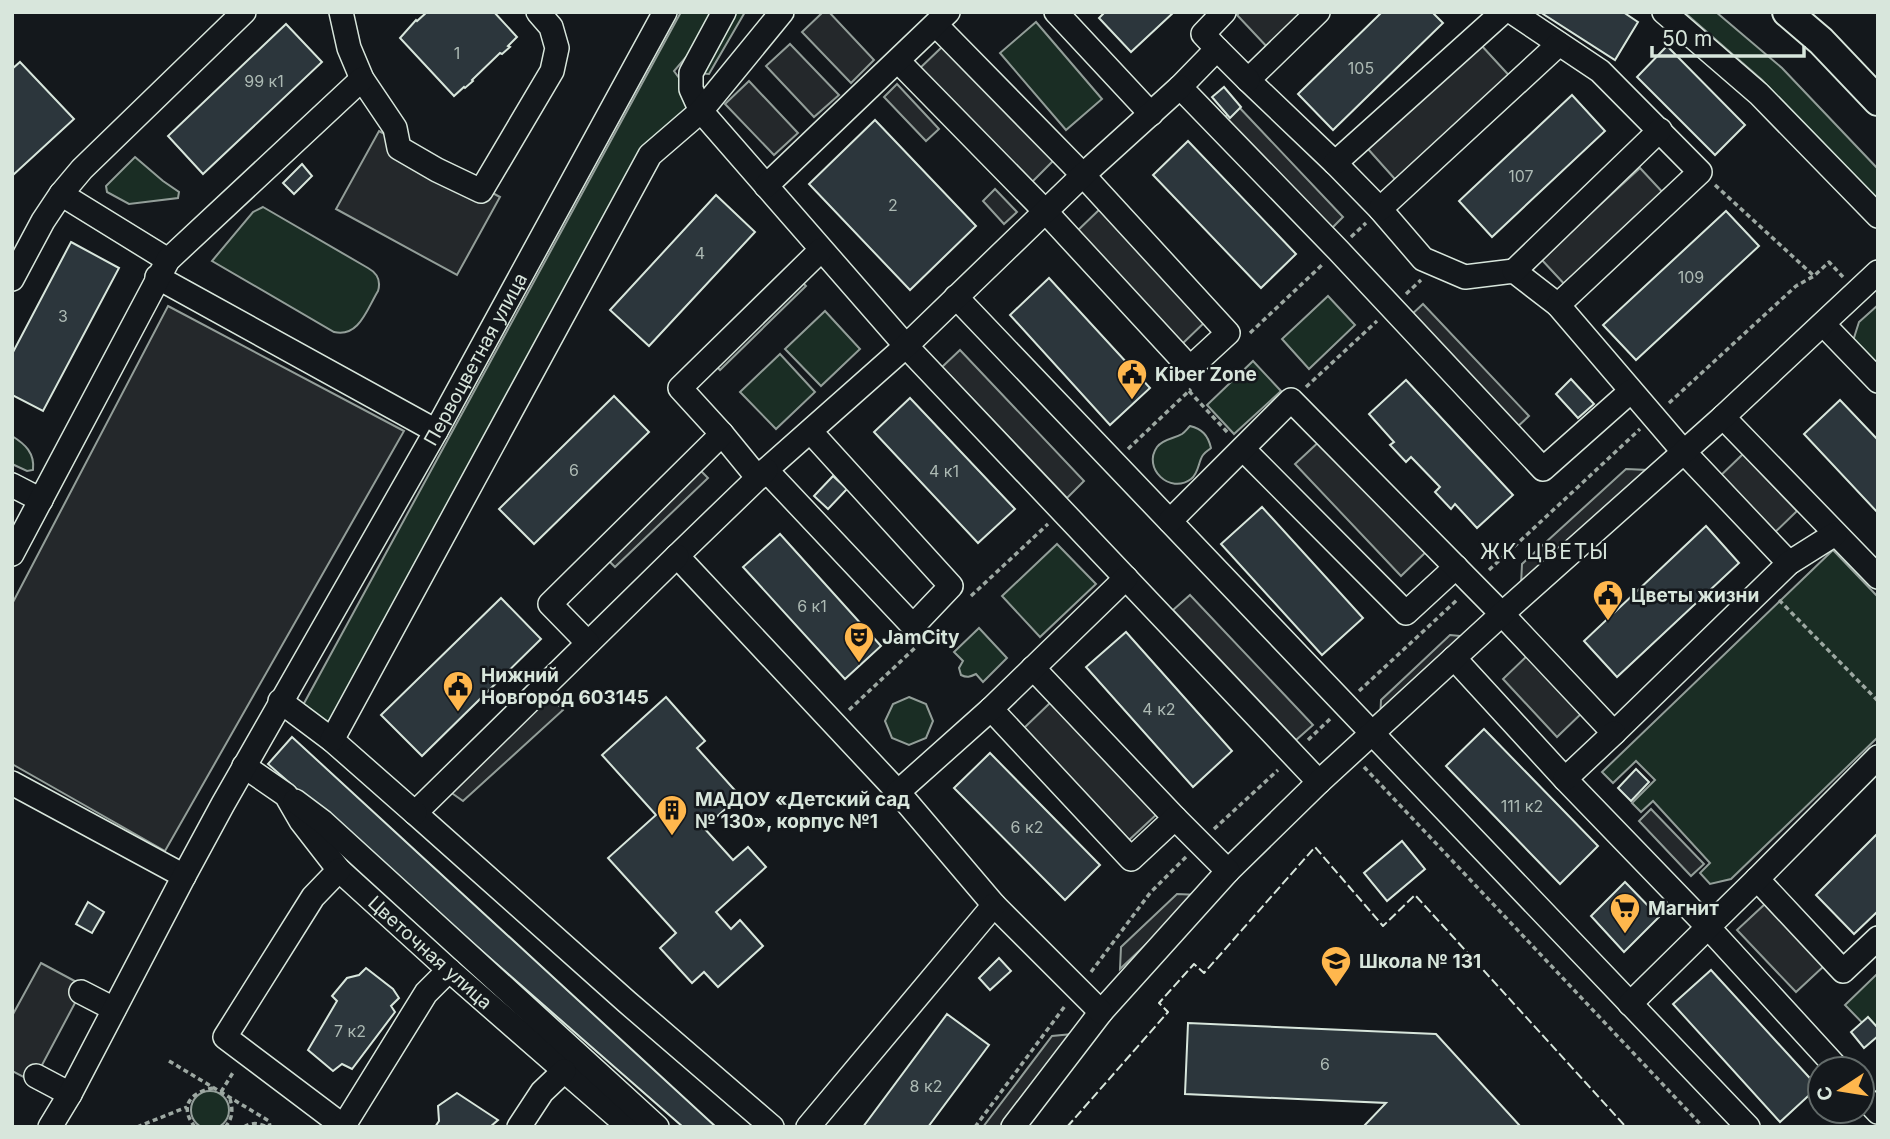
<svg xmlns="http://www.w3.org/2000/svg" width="1890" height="1139" font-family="Inter,sans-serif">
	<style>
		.green { fill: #1a2d24; stroke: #939e99; stroke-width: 2 }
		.parking { fill: #24282b; stroke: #939e99; stroke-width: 2 }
		.building { fill: #2c363c; stroke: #d8e6dc; stroke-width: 2 }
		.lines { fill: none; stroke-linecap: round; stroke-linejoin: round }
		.minor-casing { stroke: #d8e6dc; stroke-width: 26 }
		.major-casing { stroke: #d8e6dc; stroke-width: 32 }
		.path { stroke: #9da8a2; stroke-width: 3.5; stroke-dasharray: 5 3.5; stroke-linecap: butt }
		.minor { stroke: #14181c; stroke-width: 23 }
		.major { stroke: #14181c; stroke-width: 28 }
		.fence { stroke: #d8e6dc; stroke-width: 2; stroke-dasharray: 9 3.5; stroke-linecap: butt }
		.labels { text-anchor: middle; stroke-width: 5; stroke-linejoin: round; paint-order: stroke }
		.number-label { font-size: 16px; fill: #adbab4 }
		.street-label { font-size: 19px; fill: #d8e6dc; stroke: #14181c }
		.poi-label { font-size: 19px; font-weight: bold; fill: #d8e6dc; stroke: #14181c; text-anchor: start }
		.neighbourhood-label { font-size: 21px; letter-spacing: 2px; fill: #d8e6dc; stroke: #14181c }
	</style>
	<rect width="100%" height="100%" fill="#14181c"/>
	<g class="green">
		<polygon points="681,12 718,12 697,51 686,57 674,71 682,82 690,104 332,727 302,707"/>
		<polygon points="730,12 745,12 709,74 696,73"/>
		<polygon points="1684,12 1716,12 1782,68 1878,169 1878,206 1762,80"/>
		<polygon points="1036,22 1102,99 1066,130 1000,53"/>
		<polygon points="135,157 163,181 179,192 178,198 129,204 107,192 106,186"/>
		<path d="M263,207L368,268C377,273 381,281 378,291C367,309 359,338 334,332L212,261L253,212Z"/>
		<polygon points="1328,296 1355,325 1309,369 1282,339"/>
		<polygon points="1878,305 1878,371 1852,344 1859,322"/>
		<polygon points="825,311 860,349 821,386 785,349"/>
		<polygon points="780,354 815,392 776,429 740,392"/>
		<polygon points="1253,361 1281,391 1234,434 1207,405"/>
		<path d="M1190,426C1202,429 1208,435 1211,448C1209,450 1205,452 1203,455C1198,462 1199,473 1191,479C1170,495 1142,468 1157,447C1164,438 1174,439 1182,434C1185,432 1187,429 1190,426Z"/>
		<path d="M12,436C25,444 35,453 33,470L27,471L12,464Z"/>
		<polygon points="1057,544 1096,584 1040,637 1002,596"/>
		<polygon points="1833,550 1878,597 1878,737 1731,879 1710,884 1700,873 1710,863 1653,801 1641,812 1632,803 1655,780 1636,761 1613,783 1602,772"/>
		<path d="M979,628L1007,658L983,682L976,674C970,677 967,678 961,675L959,668L963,661L954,652Z"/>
		<polygon points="909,697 926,704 933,721 926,738 909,745 892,738 885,721 893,704"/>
		<polygon points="1878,973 1878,1039 1845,1005"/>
		<circle cx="210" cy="1110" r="19"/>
	</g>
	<g class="parking">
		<polygon points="823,12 829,12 874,60 851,83 802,32"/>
		<polygon points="1240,12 1308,12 1269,49 1237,15"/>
		<polygon points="790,44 839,95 814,117 766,66"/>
		<polygon points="1481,45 1516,83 1402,187 1368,149"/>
		<polygon points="943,46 1054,160 1029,185 918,70"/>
		<polygon points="749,81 798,133 774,155 725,104"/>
		<polygon points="897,84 939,129 926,141 884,97"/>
		<polygon points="1237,105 1343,217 1330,230 1224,118"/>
		<polygon points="379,131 500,197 457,275 336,209"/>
		<polygon points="1640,168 1667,197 1568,288 1541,259"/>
		<polygon points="995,189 1017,212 1004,224 983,201"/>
		<polygon points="1101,208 1207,320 1180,346 1074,234"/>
		<polygon points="791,271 806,286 720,370 705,355"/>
		<polygon points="1423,304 1529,416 1516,428 1410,316"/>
		<polygon points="168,306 404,431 165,851 12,764 12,604"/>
		<polygon points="960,350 1084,481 1067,498 942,367"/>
		<polygon points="1323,438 1428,550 1401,576 1295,464"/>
		<polygon points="1743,454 1797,511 1770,537 1716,480"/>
		<polygon points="694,464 708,478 615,567 600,552"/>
		<polygon points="1626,469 1647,470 1521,585 1522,564"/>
		<polygon points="1190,595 1313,725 1296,740 1173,610"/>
		<polygon points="1450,635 1471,637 1380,721 1381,700"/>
		<polygon points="1530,653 1585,710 1557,737 1503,679"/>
		<polygon points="549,694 563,710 463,801 446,789"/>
		<polygon points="1051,702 1157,814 1129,840 1024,728"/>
		<polygon points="1651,809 1704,864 1691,876 1639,821"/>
		<polygon points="1177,894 1198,895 1120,969 1121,947"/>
		<polygon points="1765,904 1824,966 1796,992 1737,930"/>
		<polygon points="41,963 84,986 33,1082 12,1071 12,1016"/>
		<polygon points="1073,1034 1003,1127 983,1127 1052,1036"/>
	</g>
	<g class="building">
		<polygon points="427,12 494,12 517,37 508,46 510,47 502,54 500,53 472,80 473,81 465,88 464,87 454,96 400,38 416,20 417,21"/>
		<polygon points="1105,12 1174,12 1131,52 1099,18"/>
		<polygon points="1382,12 1432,12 1443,23 1333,130 1298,94"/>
		<polygon points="1540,12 1623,12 1638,22 1615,60"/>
		<polygon points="286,24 322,62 203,174 168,136"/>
		<polygon points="1667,46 1745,125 1715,155 1637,77"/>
		<polygon points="20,62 74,119 12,176 12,69"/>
		<polygon points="1224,87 1241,107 1230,118 1212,97"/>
		<polygon points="1572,95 1605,131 1492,237 1459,201"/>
		<polygon points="875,120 976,226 910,290 809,184"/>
		<polygon points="1188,141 1296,254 1261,288 1153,175"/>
		<polygon points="302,164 312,176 294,194 283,183"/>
		<polygon points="716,195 755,232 649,346 610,310"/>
		<polygon points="1726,211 1759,246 1636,360 1603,325"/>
		<polygon points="71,242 119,268 43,411 12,395 12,354"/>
		<polygon points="1049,278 1150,388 1110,425 1010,315"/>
		<polygon points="1571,379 1594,404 1578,418 1556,394"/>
		<polygon points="1406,380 1513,495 1477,528 1455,504 1451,509 1435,492 1440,487 1411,457 1406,462 1390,445 1394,442 1369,414"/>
		<polygon points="614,396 649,432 534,544 499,509"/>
		<polygon points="910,398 1015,509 978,543 874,432"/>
		<polygon points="1840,400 1878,440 1878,513 1804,434"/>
		<polygon points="833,476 847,489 828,509 814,496"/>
		<polygon points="1262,507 1363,618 1322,655 1221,544"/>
		<polygon points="1706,526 1739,563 1617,677 1584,641"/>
		<polygon points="780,534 881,646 845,679 743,567"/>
		<polygon points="501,598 541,639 422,756 381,715"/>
		<polygon points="1126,632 1232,751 1193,787 1086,667"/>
		<polygon points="666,697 705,741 697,748 740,796 704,828 733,860 748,847 766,867 716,912 731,929 740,920 763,946 718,987 704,972 692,983 660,948 676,933 608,858 656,815 602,755"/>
		<polygon points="1484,729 1598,846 1560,884 1446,766"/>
		<polygon points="292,737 716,1127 683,1127 268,764"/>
		<polygon points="990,753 1100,865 1065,900 954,788"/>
		<polygon points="1636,769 1649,782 1631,801 1618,788"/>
		<polygon points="1878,833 1878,911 1854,934 1816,895"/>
		<polygon points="1402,841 1425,869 1387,901 1364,873"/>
		<polygon points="1625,882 1659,917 1624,952 1591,916"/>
		<polygon points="88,902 104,912 92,933 76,924"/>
		<polygon points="999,958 1011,971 990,990 979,978"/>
		<polygon points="366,968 393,989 399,998 391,1006 395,1012 352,1069 342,1064 333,1071 308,1050 337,1001 332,996 347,978 359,975"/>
		<polygon points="1711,970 1818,1087 1780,1122 1673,1004"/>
		<polygon points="947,1014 989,1045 928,1127 863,1127"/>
		<polygon points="1868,1017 1878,1028 1878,1036 1864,1048 1851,1032"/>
		<polygon points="1188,1023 1436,1034 1521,1127 1363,1127 1386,1103 1185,1094"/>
		<polygon points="457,1093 498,1120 490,1127 435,1127 439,1121 438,1106"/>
	</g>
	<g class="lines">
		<g class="minor-casing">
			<g id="minor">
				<polyline points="341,12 349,48 362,79 395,128 399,148 437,170 481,191 552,71 557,48 551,27 538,12"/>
				<polyline points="724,12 691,73 691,89 701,111 906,346 1319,782 1228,871 1101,1012 1013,1127"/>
				<polyline points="1056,12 1151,114"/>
				<polyline points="1318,12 1248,80 1335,163 1380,209 1423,259 1465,277 1514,271 1558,305"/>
				<polyline points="1512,12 1600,71 1700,172 1558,305 1683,451 1789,563"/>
				<polyline points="1664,12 1759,94 1878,216"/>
				<polyline points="1217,49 1203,34 1224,12"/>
				<polyline points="898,61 1045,211 1190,368 1228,333 1083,175 936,25"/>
				<polyline points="1248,80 1217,49 1180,87 1338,250 1543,469 1631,391"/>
				<polyline points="1335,163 1503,12"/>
				<polyline points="766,186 948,12"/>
				<polyline points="61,194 168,260"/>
				<polyline points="1380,209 1559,44"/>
				<polyline points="1514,271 1660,130"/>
				<polyline points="157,277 436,431"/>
				<polyline points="12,279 43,221 61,194 82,169 244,12"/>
				<polyline points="956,297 1748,1127"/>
				<polyline points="1823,324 1878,381"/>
				<polyline points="1723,417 1878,577"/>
				<polyline points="810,431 951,586 913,626 766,470 906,346 1083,175 1180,87"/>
				<polyline points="722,434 758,478"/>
				<polyline points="1243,449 1406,613 1456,567"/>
				<polyline points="766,470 677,556 898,792 994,905 1101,1012"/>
				<polyline points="12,485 41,500"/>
				<polyline points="1170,521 1291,400 1502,614 1614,733 1789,563 1835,534"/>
				<polyline points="12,554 168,260 362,79"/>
				<polyline points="677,556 415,813 627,1002 772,1127"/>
				<polyline points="588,643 550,604 722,434 680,388 821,250"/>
				<polyline points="1454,658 1565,779 1708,927 1838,1069"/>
				<polyline points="1033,668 1175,818"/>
				<polyline points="280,701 332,740 415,813"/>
				<polyline points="991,709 1131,859 1175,818 1228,871"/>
				<polyline points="332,740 650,155 701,111 782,12"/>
				<path id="s1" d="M244,766L286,795L301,821L339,870L449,970L629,1127"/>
				<polyline points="1565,779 1614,733"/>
				<polyline points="1319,782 1502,614 1723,417 1878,272"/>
				<polyline points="12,783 184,876"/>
				<polyline points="898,792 991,709 1126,578"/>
				<polyline points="295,801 323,822 657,1127"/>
				<polyline points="339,870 313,897 225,1037 343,1126"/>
				<polyline points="1757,879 1843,971 1878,938"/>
				<polyline points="81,992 114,1009"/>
				<polyline points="1630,1004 1757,879 1878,757"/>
				<polyline points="36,1076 70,1094"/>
				<polyline points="1862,1095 1878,1112"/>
				<path id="s2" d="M50,1127L70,1094L184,876L223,804L436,431L665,12"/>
				<polyline points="343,1127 426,993 449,970"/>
				<polyline points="519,1127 542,1092 564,1071"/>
				<polyline points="808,1127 994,905"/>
			</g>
		</g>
		<g class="major-casing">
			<polyline id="major" points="1787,12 1821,41 1878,101"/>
		</g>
		<g class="path">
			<polyline points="1715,185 1814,276"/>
			<polyline points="1351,237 1366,223"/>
			<polyline points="1406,294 1421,280"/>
			<polyline points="1250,333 1323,264"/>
			<polyline points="1306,387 1377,321"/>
			<polyline points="1189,391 1228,433"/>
			<polyline points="1669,403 1796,286 1814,276 1829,262 1843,277"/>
			<polyline points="1128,449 1191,389"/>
			<polyline points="1489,570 1640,429"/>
			<polyline points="971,596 1048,524"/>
			<polyline points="1779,600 1878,701"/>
			<polyline points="1359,691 1458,599"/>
			<polyline points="849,710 917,646"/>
			<polyline points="1308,740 1330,719"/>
			<polyline points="1364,767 1703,1127"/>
			<polyline points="1214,829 1278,770"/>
			<polyline points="1091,972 1150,893 1186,857"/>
			<polyline points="169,1061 269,1121 270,1127"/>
			<polyline points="221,1092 234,1071"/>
			<polyline points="137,1127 187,1107"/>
			<path d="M195,1127C178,1106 191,1092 213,1088"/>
			<path d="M225,1127C233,1119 233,1109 230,1099"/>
			<path d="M244,1127C252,1122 259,1123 267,1127"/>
			<polyline points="975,1127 1065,1006"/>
		</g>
		<use href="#minor" class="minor"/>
		<use href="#major" class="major"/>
		<polyline class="fence" points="1067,1127 1168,1012 1159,1003 1194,964 1204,973 1315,847 1383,926 1415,895 1626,1127"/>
	</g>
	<defs>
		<g id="civic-pin" transform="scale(1.575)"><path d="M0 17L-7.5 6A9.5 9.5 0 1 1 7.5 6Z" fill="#ffb74d" stroke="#14181c"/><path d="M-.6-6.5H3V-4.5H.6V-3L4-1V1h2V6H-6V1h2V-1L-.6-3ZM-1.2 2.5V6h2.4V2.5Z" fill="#111"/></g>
		<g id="theatre-pin" transform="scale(1.575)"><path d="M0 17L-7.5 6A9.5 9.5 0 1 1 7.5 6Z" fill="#ffb74d" stroke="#14181c"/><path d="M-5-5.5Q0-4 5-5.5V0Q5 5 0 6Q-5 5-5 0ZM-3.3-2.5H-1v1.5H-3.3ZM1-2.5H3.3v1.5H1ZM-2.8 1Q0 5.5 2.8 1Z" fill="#111"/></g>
		<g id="building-pin" transform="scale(1.575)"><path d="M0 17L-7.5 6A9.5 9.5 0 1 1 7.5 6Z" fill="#ffb74d" stroke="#14181c"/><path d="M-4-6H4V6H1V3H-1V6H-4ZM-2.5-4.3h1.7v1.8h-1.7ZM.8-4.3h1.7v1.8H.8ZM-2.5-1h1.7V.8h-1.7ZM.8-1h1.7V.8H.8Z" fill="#111"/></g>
		<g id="supermarket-pin" transform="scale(1.575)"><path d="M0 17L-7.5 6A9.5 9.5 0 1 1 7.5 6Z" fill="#ffb74d" stroke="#14181c"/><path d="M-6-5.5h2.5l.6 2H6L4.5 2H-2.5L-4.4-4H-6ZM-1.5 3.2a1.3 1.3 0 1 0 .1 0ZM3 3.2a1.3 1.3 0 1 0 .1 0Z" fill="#111"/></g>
		<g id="school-pin" transform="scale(1.575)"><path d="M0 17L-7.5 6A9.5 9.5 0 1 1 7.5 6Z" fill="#ffb74d" stroke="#14181c"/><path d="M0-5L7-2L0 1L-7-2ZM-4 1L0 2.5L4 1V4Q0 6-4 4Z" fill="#111"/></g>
	</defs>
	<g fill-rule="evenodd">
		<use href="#civic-pin" x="1132" y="374"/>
		<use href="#civic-pin" x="1608" y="595"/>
		<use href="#theatre-pin" x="859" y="637"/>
		<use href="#civic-pin" x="458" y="686"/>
		<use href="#building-pin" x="672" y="810"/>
		<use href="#supermarket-pin" x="1625" y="908"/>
		<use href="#school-pin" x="1336" y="961"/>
	</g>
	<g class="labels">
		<g class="number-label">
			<text x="457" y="59">1</text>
			<text x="1361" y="74">105</text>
			<text x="264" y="87">99 к1</text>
			<text x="1521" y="182">107</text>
			<text x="893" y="211">2</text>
			<text x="700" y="259">4</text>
			<text x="1691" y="283">109</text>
			<text x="63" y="322">3</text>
			<text x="574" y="476">6</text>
			<text x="944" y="477">4 к1</text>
			<text x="812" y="612">6 к1</text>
			<text x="1159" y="715">4 к2</text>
			<text x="1522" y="812">111 к2</text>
			<text x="1027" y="833">6 к2</text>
			<text x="350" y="1037">7 к2</text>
			<text x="1325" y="1070">6</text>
			<text x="926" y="1092">8 к2</text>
		</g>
		<g class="street-label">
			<text dy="7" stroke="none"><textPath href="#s2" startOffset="878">Первоцветная улица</textPath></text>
			<text dy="7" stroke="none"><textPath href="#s1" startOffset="266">Цветочная улица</textPath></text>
		</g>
		<g class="poi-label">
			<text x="1155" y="381">Kiber Zone</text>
			<text x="1631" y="602">Цветы жизни</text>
			<text x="882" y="644">JamCity</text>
			<text x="481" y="682">Нижний<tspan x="481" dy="22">Новгород 603145</tspan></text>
			<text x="695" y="806">МАДОУ «Детский сад<tspan x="695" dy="22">№ 130», корпус №1</tspan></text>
			<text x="1648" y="915">Магнит</text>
			<text x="1359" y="968">Школа № 131</text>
		</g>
		<g class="neighbourhood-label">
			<text x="1545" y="559">ЖК ЦВЕТЫ</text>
		</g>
	</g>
	<rect width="1890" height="1139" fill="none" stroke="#d8e6dc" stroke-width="28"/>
	<g transform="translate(1841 1090) rotate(258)"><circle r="33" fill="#14181c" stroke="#626a69" stroke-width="2"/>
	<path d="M0-5L12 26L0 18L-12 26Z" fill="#ffb74d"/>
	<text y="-10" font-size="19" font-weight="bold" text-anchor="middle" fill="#d8e6dc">С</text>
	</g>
	<path d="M1652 46v10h152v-10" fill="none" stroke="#d8e6dc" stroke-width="3.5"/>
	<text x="1662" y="46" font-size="21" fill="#d8e6dc" stroke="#14181c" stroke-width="5" paint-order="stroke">50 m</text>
</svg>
